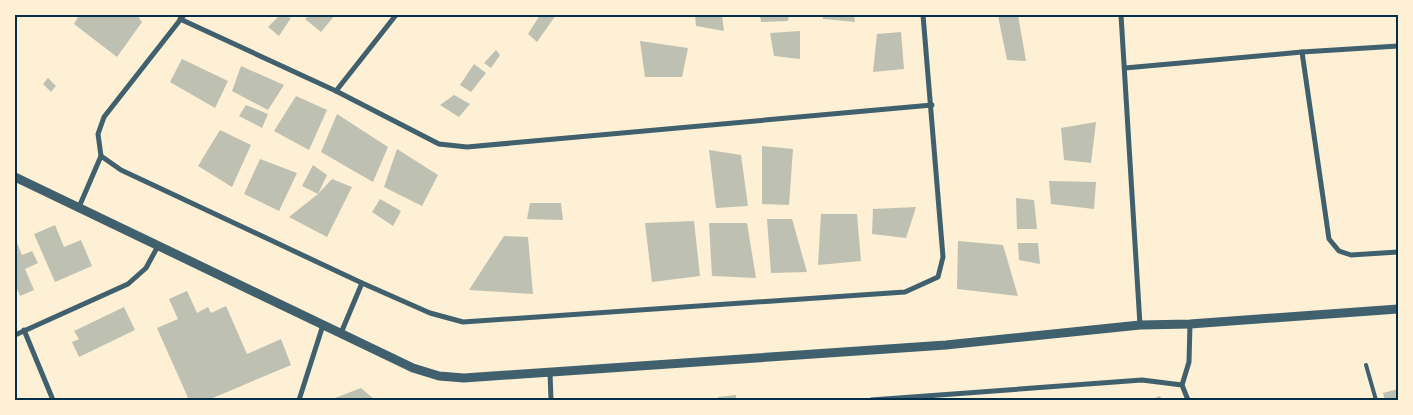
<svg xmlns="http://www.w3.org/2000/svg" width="1413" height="415" font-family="'DM Sans',sans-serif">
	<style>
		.building { fill: #bec0b2 }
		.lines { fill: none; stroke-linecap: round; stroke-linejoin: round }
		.service { stroke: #3f606c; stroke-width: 4 }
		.minor { stroke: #3f606c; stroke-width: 5 }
		.tertiary { stroke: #3f606c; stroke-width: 9 }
		.neatline { fill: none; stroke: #003049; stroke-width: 2 }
	</style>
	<rect width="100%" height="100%" fill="#fdf0d5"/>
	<g class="building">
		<polygon points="79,15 137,15 142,22 117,57 74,24"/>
		<polygon points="280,15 291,18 279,36 268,27"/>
		<polygon points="309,15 335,15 321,32 305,19"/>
		<polygon points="540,15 556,15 537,42 528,34"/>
		<polygon points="695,15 722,15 724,31 696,26"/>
		<polygon points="760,15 789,15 788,21 761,22"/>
		<polygon points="822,15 854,15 855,22 823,19"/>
		<polygon points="1001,15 1018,15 1026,61 1007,60 998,16"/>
		<polygon points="800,31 800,59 774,56 770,33"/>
		<polygon points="901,32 904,69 873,72 877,34"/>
		<polygon points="640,41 688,48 682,77 645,77"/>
		<polygon points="496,50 500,55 491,68 484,63"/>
		<polygon points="182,59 228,81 215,108 170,82"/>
		<polygon points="474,64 486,73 471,92 460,85"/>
		<polygon points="241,66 284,85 268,110 232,91"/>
		<polygon points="48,78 56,86 51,92 43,84"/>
		<polygon points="454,95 470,104 459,117 440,105"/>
		<polygon points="296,96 327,110 309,150 274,131"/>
		<polygon points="246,105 268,114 262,128 239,116"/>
		<polygon points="337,114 388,147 373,182 321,152"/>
		<polygon points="1096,122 1091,163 1064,160 1061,128"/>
		<polygon points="220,130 251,145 232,187 198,166"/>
		<polygon points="762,146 793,149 789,205 762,204"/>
		<polygon points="397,149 438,175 422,206 384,187"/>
		<polygon points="709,150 741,155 748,206 716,208"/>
		<polygon points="260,159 297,173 279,211 244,194"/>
		<polygon points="313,165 327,175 318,194 332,179 352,187 327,237 289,217 318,194 302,186"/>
		<polygon points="1049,181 1096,182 1094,209 1051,204"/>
		<polygon points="1016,198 1034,200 1037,229 1017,229"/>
		<polygon points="380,199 401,211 393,226 372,212"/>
		<polygon points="530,203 561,203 563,220 527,219"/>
		<polygon points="916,207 906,238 872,234 873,209"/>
		<polygon points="821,214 857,214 861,261 818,265"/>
		<polygon points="767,219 792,219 807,272 771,273"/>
		<polygon points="694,221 700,276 652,282 645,223"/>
		<polygon points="709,223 747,223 756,278 712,276"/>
		<polygon points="55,225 64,247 81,240 92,266 55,282 34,234"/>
		<polygon points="504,236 528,237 533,294 469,290"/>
		<polygon points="15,238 22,255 32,251 38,263 25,269 34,290 20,296 15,284"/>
		<polygon points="958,241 1003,245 1018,296 957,289"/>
		<polygon points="1018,243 1038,243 1040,264 1019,260"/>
		<polygon points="187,291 197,313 208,307 211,313 226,306 247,354 281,339 291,365 208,400 189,400 157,328 178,319 169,299"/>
		<polygon points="124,307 135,330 79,357 72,342 79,339 74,331"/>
		<polygon points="361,388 375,400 335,400 335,398"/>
		<polygon points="1398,389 1398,400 1385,400 1383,393"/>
		<polygon points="736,395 736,400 718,400 718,397"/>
		<polygon points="1160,396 1162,400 1150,400"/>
	</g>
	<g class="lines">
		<polyline class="service" points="1366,365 1376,400"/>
		<g class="minor">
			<polyline points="184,15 104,117 98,134 101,156 121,170 362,283 430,313 463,322 905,292 938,277 943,257 923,15"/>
			<polyline points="1121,15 1140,325"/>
			<polyline points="180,19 336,91 439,144 467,147 932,105"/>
			<polyline points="1302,52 1329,239 1339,251 1351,255 1398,252"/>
			<polyline points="1125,68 1302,52 1398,46"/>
			<polyline points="336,91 396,15"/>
			<polyline points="79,207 101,156"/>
			<polyline points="24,330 53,400"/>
			<polyline points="341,333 362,283"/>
			<polyline points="15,335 128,284 146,268 158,246"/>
			<polyline points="550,373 551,400"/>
			<polyline points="1182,385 1189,362 1190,324"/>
			<polyline points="299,400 323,325"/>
			<polyline points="871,400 1142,380 1182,385 1188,400"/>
		</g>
		<polyline class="tertiary" points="15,177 413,368 439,376 464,378 946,345 1140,325 1190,324 1398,309"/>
	</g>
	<rect width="1413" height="415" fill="none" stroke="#fdf0d5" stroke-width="32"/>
	<rect x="16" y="16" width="1381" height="383" class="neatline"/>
</svg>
